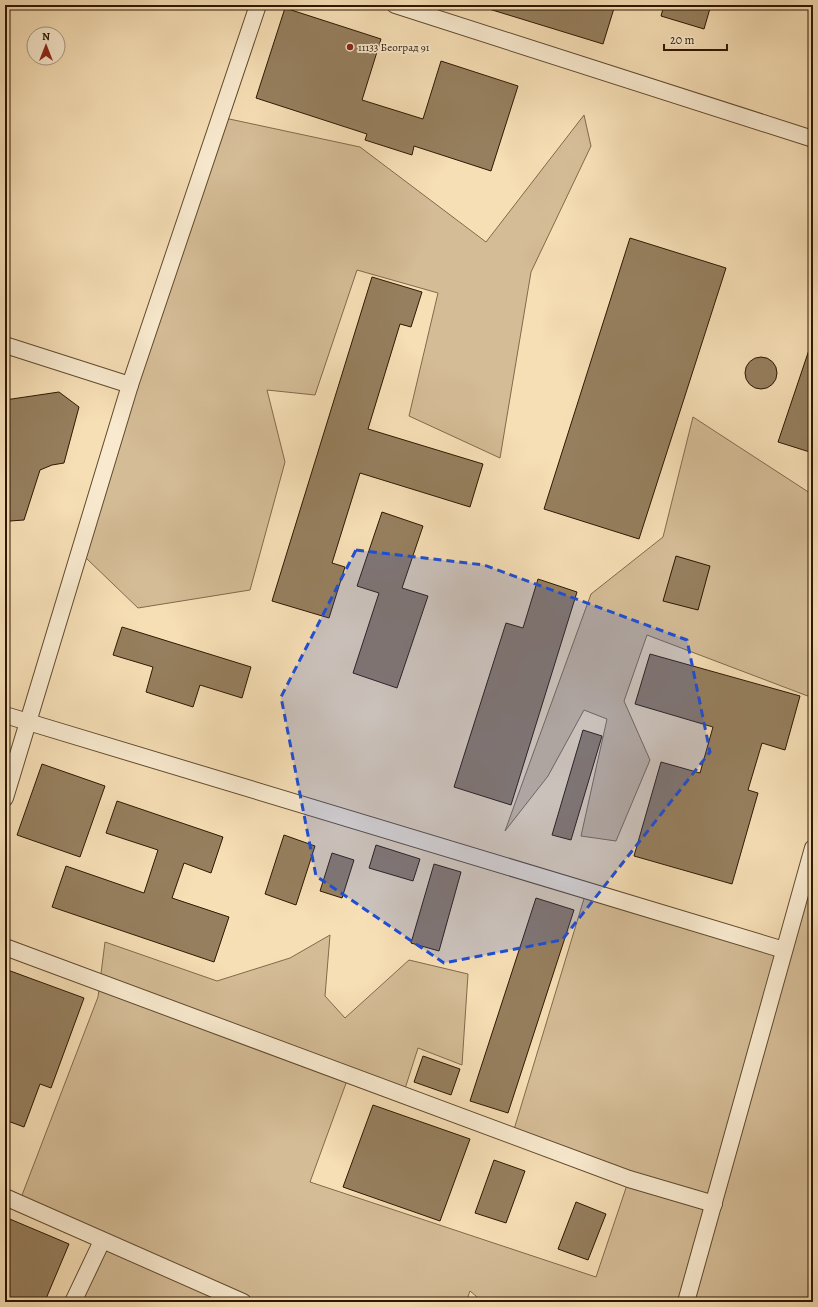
<svg xmlns="http://www.w3.org/2000/svg" width="818" height="1307" font-family="Alegreya,serif">
	<style>
		.green { fill: #d4bc96; stroke: #816a4b }
		.building { fill: #967f5e; stroke: #2e1800 }
		.lines { fill: none; stroke-linecap: round; stroke-linejoin: round }
		.street-casing { stroke: #604a2d; stroke-width: 18 }
		.street { stroke: #f9eacf; stroke-width: 16 }
		.marked { fill: #1d4ed8; fill-opacity: 0.2; stroke: #1d4ed8; stroke-width: 3; stroke-dasharray: 8 5; stroke-linejoin: round }
		.poi-dot { fill: #8f2418; stroke: #f9eacf; stroke-width: 1.5 }
		.labels { text-anchor: middle; stroke-width: 3.5; stroke-linejoin: round; paint-order: stroke }
		.poi-label { font-size: 11px; fill: #2e1800; stroke: #f9eacf; text-anchor: start }
	</style>
	<rect width="100%" height="100%" fill="#f6deb5"/>
	<filter id="stains"><feTurbulence type="fractalNoise" baseFrequency=".005" numOctaves="4"/><feColorMatrix values="0 0 0 0 .2 0 0 0 0 .09 0 0 0 0 .02 0 0 0 .5 -.17"/></filter>
	<radialGradient id="worn" r=".72"><stop offset=".6" stop-color="#630" stop-opacity="0"/><stop offset="1" stop-color="#630" stop-opacity=".3"/></radialGradient>
	<g class="green">
		<polygon points="584,115 591,146 531,272 500,458 409,416 438,293 357,270 315,395 267,390 285,462 250,590 138,608 86,558 130,385 220,117 360,147 486,242"/>
		<polygon points="693,417 813,495 813,698 647,635 624,701 650,760 616,841 581,836 607,719 584,710 548,776 505,831 591,594 663,537"/>
		<polygon points="813,848 813,1293 811,1302 483,1302 470,1291 466,1302 245,1302 19,1203 98,997 105,942 217,981 290,958 330,935 325,996 345,1018 409,960 468,974 462,1065 418,1048 403,1095 349,1075 310,1182 596,1277 629,1179 512,1136 586,892 784,950"/>
		<polygon points="102,1241 243,1302 73,1302"/>
	</g>
	<g class="building">
		<polygon points="476,5 615,5 603,44"/>
		<polygon points="664,5 711,5 704,29 661,16"/>
		<polygon points="285,8 381,39 362,100 423,119 441,61 518,86 491,171 414,146 412,155 365,140 367,134 256,98"/>
		<polygon points="630,238 726,268 639,539 544,509"/>
		<polygon points="372,277 422,292 411,327 400,324 368,429 483,464 470,507 360,473 332,563 345,567 329,618 272,601"/>
		<polygon points="813,338 813,453 778,442"/>
		<circle cx="761" cy="373" r="16"/>
		<polygon points="59,392 79,407 64,463 52,465 40,470 24,520 10,521 5,535 5,400"/>
		<polygon points="382,512 423,526 402,588 428,596 397,688 353,673 379,593 357,586"/>
		<polygon points="676,556 710,566 698,610 663,601"/>
		<polygon points="538,579 577,592 511,805 454,787 506,623 523,628"/>
		<polygon points="122,627 251,667 242,698 200,685 193,707 146,692 153,667 113,655"/>
		<polygon points="650,654 800,696 785,750 762,743 748,790 758,793 732,884 634,856 661,762 700,773 713,727 635,704"/>
		<polygon points="583,730 602,736 571,840 552,835"/>
		<polygon points="42,764 105,786 80,857 17,835"/>
		<polygon points="117,801 223,837 211,873 184,863 172,898 229,917 214,962 52,907 66,866 144,893 158,850 106,833"/>
		<polygon points="284,835 315,846 296,905 265,894"/>
		<polygon points="376,845 420,859 413,881 369,868"/>
		<polygon points="332,853 354,860 342,898 320,891"/>
		<polygon points="434,864 461,872 439,951 411,943"/>
		<polygon points="536,898 574,910 508,1113 470,1101"/>
		<polygon points="5,969 84,998 51,1088 40,1084 24,1127 5,1120"/>
		<polygon points="423,1056 460,1069 451,1095 414,1082"/>
		<polygon points="373,1105 470,1139 440,1221 343,1187"/>
		<polygon points="494,1160 525,1171 506,1223 475,1213"/>
		<polygon points="576,1202 606,1214 588,1260 558,1249"/>
		<polygon points="5,1217 69,1244 45,1301 47,1302 5,1302"/>
	</g>
	<g class="lines">
		<g class="street-casing">
			<g id="street">
				<polyline points="395,5 813,139"/>
				<polyline points="5,345 130,385"/>
				<polyline points="5,715 784,950"/>
				<polyline points="5,798 130,385 258,5"/>
				<polyline points="5,947 629,1179 714,1204"/>
				<polyline points="5,1197 243,1302"/>
				<polyline points="73,1302 102,1241"/>
				<polyline points="686,1302 813,848"/>
			</g>
		</g>
		<use href="#street" class="street"/>
	</g>
	<path class="marked" d="M356,550L484,565L687,640L710,752L562,940L444,963L316,876L281,697Z"/>
	<circle class="poi-dot" cx="350" cy="47" r="4"/>
	<g class="labels">
		<g class="poi-label">
			<text x="358" y="51">11133 Београд 91</text>
		</g>
	</g>
	<rect width="818" height="1307" fill="none" stroke="#f6deb5" stroke-width="20"/>
	<rect x="6" y="6" width="806" height="1295" fill="none" stroke="#2e1800" stroke-width="2"/>
	<rect x="10" y="10" width="798" height="1287" fill="none" stroke="#2e1800"/>
	<g transform="translate(46 46)"><circle r="19" fill="#f9eacf" stroke="#a8967c"/>
	<path d="M0-3L7 15L0 10L-7 15Z" fill="#8f2418"/>
	<text y="-6" font-size="11" font-weight="bold" text-anchor="middle" fill="#2e1800">N</text>
	</g>
	<path d="M664 44v6h63v-6" fill="none" stroke="#2e1800" stroke-width="2"/>
	<text x="670" y="44" font-size="12" fill="#2e1800" stroke="#f9eacf" stroke-width="3" paint-order="stroke">20 m</text>
	<rect width="100%" height="100%" filter="url(#stains)"/>
	<rect width="100%" height="100%" fill="url(#worn)"/>
</svg>
